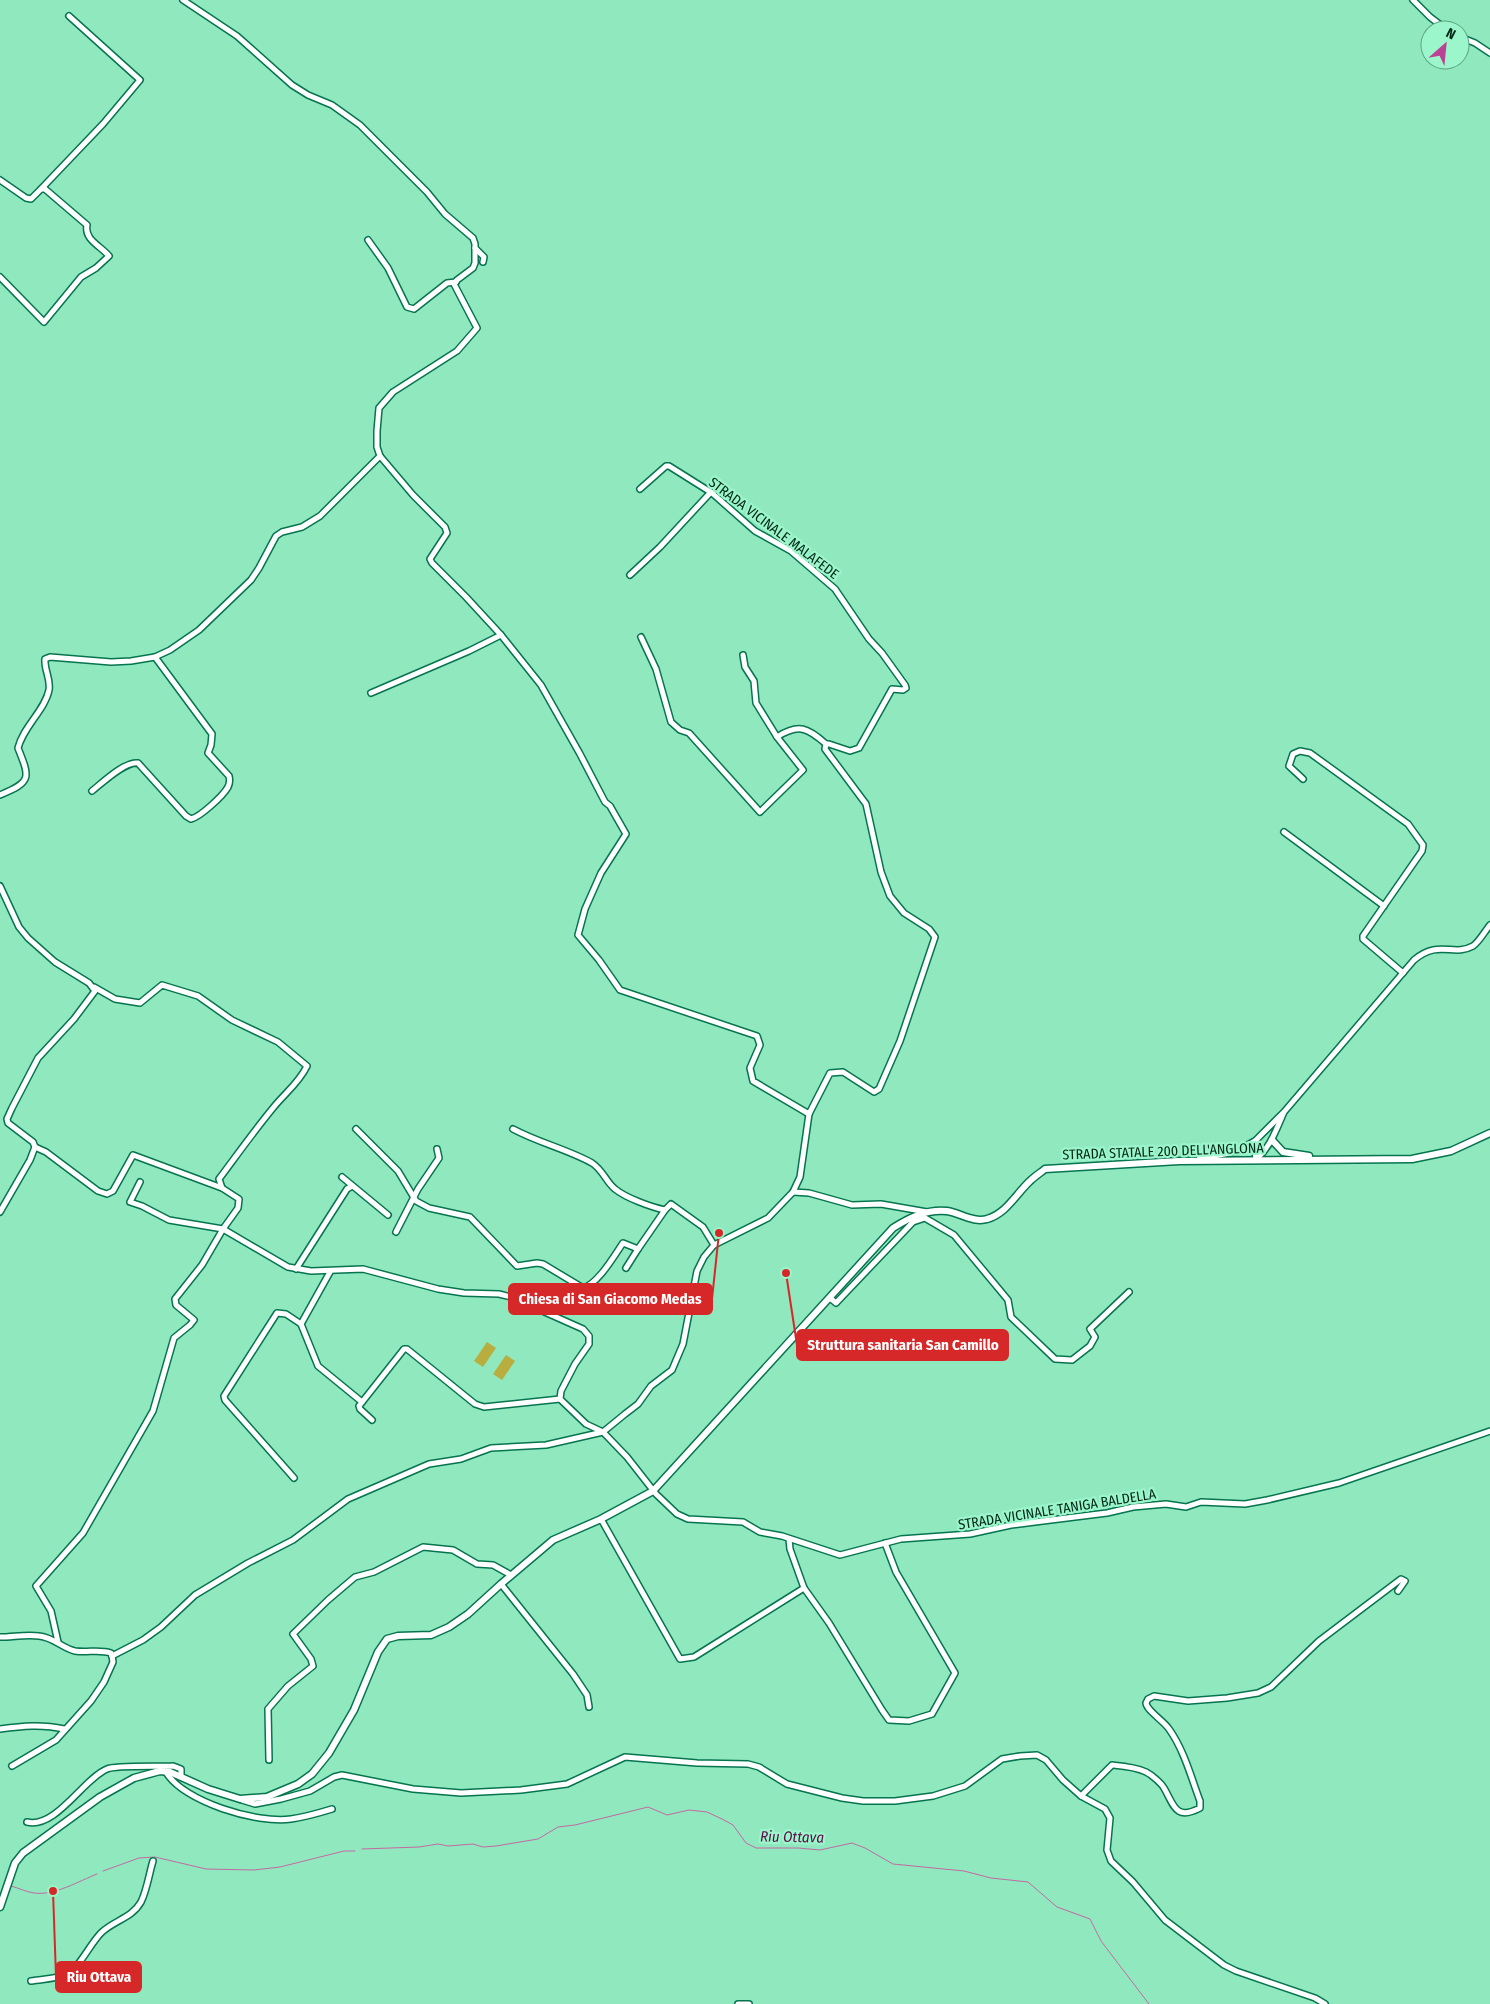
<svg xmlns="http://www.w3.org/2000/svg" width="1490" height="2004" font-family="'Fira Sans Condensed',sans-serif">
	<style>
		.garden { fill: #b9ad3f }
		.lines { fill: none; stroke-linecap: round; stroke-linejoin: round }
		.stream { stroke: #c469a3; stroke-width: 1 }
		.minor-casing { stroke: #06744f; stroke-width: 8 }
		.major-casing { stroke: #06744f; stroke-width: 9 }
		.minor { stroke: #fff; stroke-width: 5 }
		.major { stroke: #fff; stroke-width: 6 }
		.labels { text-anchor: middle; stroke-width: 4.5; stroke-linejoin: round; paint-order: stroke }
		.street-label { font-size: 14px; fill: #002616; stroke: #9cf6cb }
		.water-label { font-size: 15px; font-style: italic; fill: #5f0948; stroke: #9cf6cb }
		.leader { fill: none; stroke: #d62828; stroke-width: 2 }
		.callout-dot { fill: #d62828; stroke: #9cf6cb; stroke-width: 2 }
		.callout { fill: #d62828; stroke: #d62828; stroke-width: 2 }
		.callout-label { font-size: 15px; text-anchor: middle; font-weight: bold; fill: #fff }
	</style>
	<rect width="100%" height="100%" fill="#8fe8be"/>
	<g class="garden">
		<polygon points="487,1342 496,1348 483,1367 474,1361"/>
		<polygon points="506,1355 515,1361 502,1380 493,1374"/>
	</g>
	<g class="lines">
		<g class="stream">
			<polyline points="362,1849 419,1847 438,1844 448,1846 473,1844 483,1847 496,1846 538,1839 558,1827 575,1825 648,1807 667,1815 689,1810 707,1812 722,1819 733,1825 746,1843 756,1848 798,1848 820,1850 852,1843 865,1848 893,1864 964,1871 991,1878 1028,1882 1057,1907 1090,1919 1101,1941 1149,2004"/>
			<polyline points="103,1871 139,1858 155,1857 206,1869 254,1870 280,1867 344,1851 355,1851"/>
			<path d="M11,1886C19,1888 26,1892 34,1893C54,1896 79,1881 97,1874"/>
		</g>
		<g class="minor-casing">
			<g id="minor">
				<polyline points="183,0 237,36 292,85 308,95 332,105 360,125 427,192 445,214 473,238 475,244 475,263 473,268 457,280 454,284 477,328 457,351 393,392 379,408 377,431 377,447 380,456 413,495 445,527 447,533 430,559 432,563 466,597 501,635 541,685 580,754 605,802 610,806 626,834 601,873 585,909 578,935 599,960 620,990 757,1036 760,1045 750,1068 753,1081 809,1114"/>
				<polyline points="1413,0 1430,17 1447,30"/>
				<polyline points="1460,37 1475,43 1490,53"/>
				<path d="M0,180L26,198L31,199L41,189H45L87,225C84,240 101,246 109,256L96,268L81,277L44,322L0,277"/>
				<polyline points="41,189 103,124 140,80 69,16"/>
				<polyline points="368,240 388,268 407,307 414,309 447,283 456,282"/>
				<polyline points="475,248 484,257 483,262"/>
				<polyline points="630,575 660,547 711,492"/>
				<path d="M641,637L656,669L671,722L680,730L689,733L760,812L803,770L777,737C799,723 808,728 826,744"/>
				<polyline points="743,655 745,667 754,681 756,703 777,737"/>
				<polyline points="371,693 469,651 501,635"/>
				<polyline points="1303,779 1289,766 1293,754 1300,751 1310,753 1408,824 1423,845 1422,851 1363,936 1363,939 1403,973"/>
				<path d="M92,791C102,783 125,761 138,763L186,816L191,819C200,817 223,796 228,787C230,783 230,780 229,776L208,753L211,745L212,734L155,657"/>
				<path d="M0,795C32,782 30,778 18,748C23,727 45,710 49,690C51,679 44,670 45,659L50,657L111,662L131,661L155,657L170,650L199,630L251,580L259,568L276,536L282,532L302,527L320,516L380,456"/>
				<polyline points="1284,832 1384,906"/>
				<polyline points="0,886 19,927 28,938 55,962 89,983 95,991 74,1019 38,1058 12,1108 7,1119 8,1123 33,1142 35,1147 30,1160 0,1212"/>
				<path d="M94,987L115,999L140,1003L162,985L198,996L232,1020L278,1042L307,1066C299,1083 285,1093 273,1108C254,1131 237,1155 219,1179L222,1188L239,1199L238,1208L223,1229L288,1267L311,1271L363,1269L438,1289L464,1293L499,1294L511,1297L583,1329L589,1336V1344L575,1364L561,1391L560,1399L586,1424L603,1432L627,1457L656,1494L677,1514L688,1519L743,1522L760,1532L782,1536L840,1555L901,1539L970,1534L1011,1525L1107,1513L1133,1507L1166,1504L1186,1507L1201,1502L1245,1504L1267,1500L1339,1483L1490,1431"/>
				<path d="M1284,1112C1276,1130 1271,1146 1256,1160L1254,1142L1284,1112L1414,960C1439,939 1453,957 1473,946C1479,942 1485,931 1490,925"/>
				<path d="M356,1129L398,1171L416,1201L429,1208L470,1217L517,1266L537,1263L543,1264L583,1288C598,1284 614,1256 623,1243L638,1249L626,1268"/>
				<path d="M513,1129C539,1143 567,1149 592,1163C603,1170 606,1182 615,1189C626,1198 651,1207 665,1210L671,1204L703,1227L714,1245"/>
				<polyline points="35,1147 46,1152 98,1191 107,1194 113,1191 133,1155 222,1188"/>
				<polyline points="342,1177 388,1215"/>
				<polyline points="793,1192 809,1193 852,1205 881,1204 927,1212"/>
				<polyline points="396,1232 418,1189 439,1158 437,1149"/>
				<polyline points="638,1249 665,1210"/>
				<polyline points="296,1269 347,1189 352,1186"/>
				<polyline points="330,1272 301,1324 318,1366 362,1402"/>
				<polyline points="830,1298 836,1303 913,1222 925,1218 954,1235 1008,1300 1011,1317 1055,1359 1072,1360 1090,1346 1095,1337 1090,1329 1129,1292"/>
				<polyline points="372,1420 360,1409 359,1406 404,1349 407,1349 475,1404 484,1407 560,1399"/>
				<polyline points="294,1478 225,1400 224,1396 277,1313 286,1314 301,1324"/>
				<polyline points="601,1519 680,1659 694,1657 804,1588"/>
				<polyline points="789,1539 790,1549 804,1588 829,1623 882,1710 889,1720 909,1721 932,1714 955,1673 896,1572 885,1543"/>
				<polyline points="501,1584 573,1674 587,1695 589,1707"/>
				<path d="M0,1637C13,1637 27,1634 39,1636C53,1637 62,1648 75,1651C87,1653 99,1649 111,1653L112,1656"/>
				<polyline points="58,1642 51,1611 36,1586 83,1533 153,1411 174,1338 190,1325 194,1320 176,1305 175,1299 202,1265 223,1229 169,1220 142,1206 130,1202 140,1182"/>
				<polyline points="112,1656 143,1640 161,1627 195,1595 248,1563 293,1540 348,1499 429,1464 461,1459 491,1448 546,1445 603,1432 625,1414 638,1404 651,1386 672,1370 683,1344 697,1271 704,1257 714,1245 768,1218 793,1192 800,1177 809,1114 830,1073 843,1072 874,1092 879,1089 900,1041 935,937 929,929 904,913 890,896 881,872 866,804 825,749 826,744 829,744 850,751 859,748 892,689 903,690 906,688 905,685 882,653 869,639 835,589 791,551 755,531 712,493 669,466 666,466 640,489"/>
				<path d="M0,1729C22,1726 42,1724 64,1729"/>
				<polyline points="269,1760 268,1709 288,1686 313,1666 311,1659 293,1634 328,1600 355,1577 374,1572 423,1547 453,1550 477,1564 493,1565 511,1575"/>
				<polyline points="12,1766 56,1740 91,1701 104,1682 113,1662 112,1656"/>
				<path d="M166,1772C183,1802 258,1824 291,1819C305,1817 319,1813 332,1809"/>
				<path d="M1081,1796L1112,1765C1123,1766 1136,1767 1146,1772C1152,1775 1161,1783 1164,1788C1174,1805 1175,1821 1200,1808V1801C1191,1777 1184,1750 1169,1729C1163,1720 1147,1711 1146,1703L1148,1699L1154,1696L1188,1701L1227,1698L1258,1693L1271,1687L1319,1641L1401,1579L1405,1581L1398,1591"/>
				<polyline points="242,1800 255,1804 281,1799 310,1791 334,1777 342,1775 413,1789 461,1793 521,1790 567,1784 625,1757 697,1763 748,1764 759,1767 787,1784 842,1798 863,1801 895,1801 933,1796 965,1786 1002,1759 1020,1756 1037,1755 1046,1760 1063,1780 1081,1796 1105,1809 1110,1818 1107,1850 1111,1861 1133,1882 1165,1920 1224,1965 1236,1971 1315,1998 1325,2004"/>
				<path d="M27,1822C56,1829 83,1779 107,1769C116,1765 159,1767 173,1766L181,1769V1776"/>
				<path d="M31,1981C42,1979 55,1979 65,1975C79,1970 90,1943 102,1932C115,1920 132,1918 141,1902C147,1890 149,1874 153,1861"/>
				<polyline points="738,2004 749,2004"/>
			</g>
		</g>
		<g class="major-casing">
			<g id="major">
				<polyline points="1272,1140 1283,1152 1309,1156"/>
				<polyline points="1200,1158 1238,1151 1254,1142"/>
				<path d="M0,1907L15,1863L23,1853L100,1797L134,1778L160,1771L170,1772L208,1789L240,1799L267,1797L298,1784L312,1774L329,1753L354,1710L378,1652L387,1639L398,1636L431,1635L449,1627L468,1614L501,1584L553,1540L601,1519L653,1491L893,1228C909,1218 926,1209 947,1211C960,1213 974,1223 987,1219C1006,1214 1016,1194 1030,1181C1034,1177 1040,1173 1045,1169L1179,1161L1412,1159L1451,1151L1490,1133"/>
			</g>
		</g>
		<use href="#minor" class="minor"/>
		<use href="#major" class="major"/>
	</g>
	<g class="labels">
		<g class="street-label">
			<text transform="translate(774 528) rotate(37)" y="5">STRADA VICINALE MALAFEDE</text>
			<text transform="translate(1163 1151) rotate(-2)" y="5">STRADA STATALE 200 DELL'ANGLONA</text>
			<text transform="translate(1057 1509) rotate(-9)" y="5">STRADA VICINALE TANIGA BALDELLA</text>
		</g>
		<g class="water-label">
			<text transform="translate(792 1837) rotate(1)" y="5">Riu Ottava</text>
		</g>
	</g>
	<path class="leader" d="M719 1233L712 1299M786 1273L797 1345M53 1891L56 1977"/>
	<g class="callout-dot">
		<circle cx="719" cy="1233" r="5"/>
		<circle cx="786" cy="1273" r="5"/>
		<circle cx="53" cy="1891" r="5"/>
	</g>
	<g class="callout">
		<rect x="509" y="1284" width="203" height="30" rx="5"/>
		<rect x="797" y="1330" width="211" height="30" rx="5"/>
		<rect x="56" y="1962" width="85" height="30" rx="5"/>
	</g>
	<g class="callout-label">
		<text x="610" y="1304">Chiesa di San Giacomo Medas</text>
		<text x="903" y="1350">Struttura sanitaria San Camillo</text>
		<text x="99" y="1982">Riu Ottava</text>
	</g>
	<g transform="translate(1445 45) rotate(27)"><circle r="24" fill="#9cf6cb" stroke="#5ea383"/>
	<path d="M0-4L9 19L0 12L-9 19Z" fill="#bb4295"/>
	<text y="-8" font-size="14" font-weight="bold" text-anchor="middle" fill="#002616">N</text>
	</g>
</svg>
